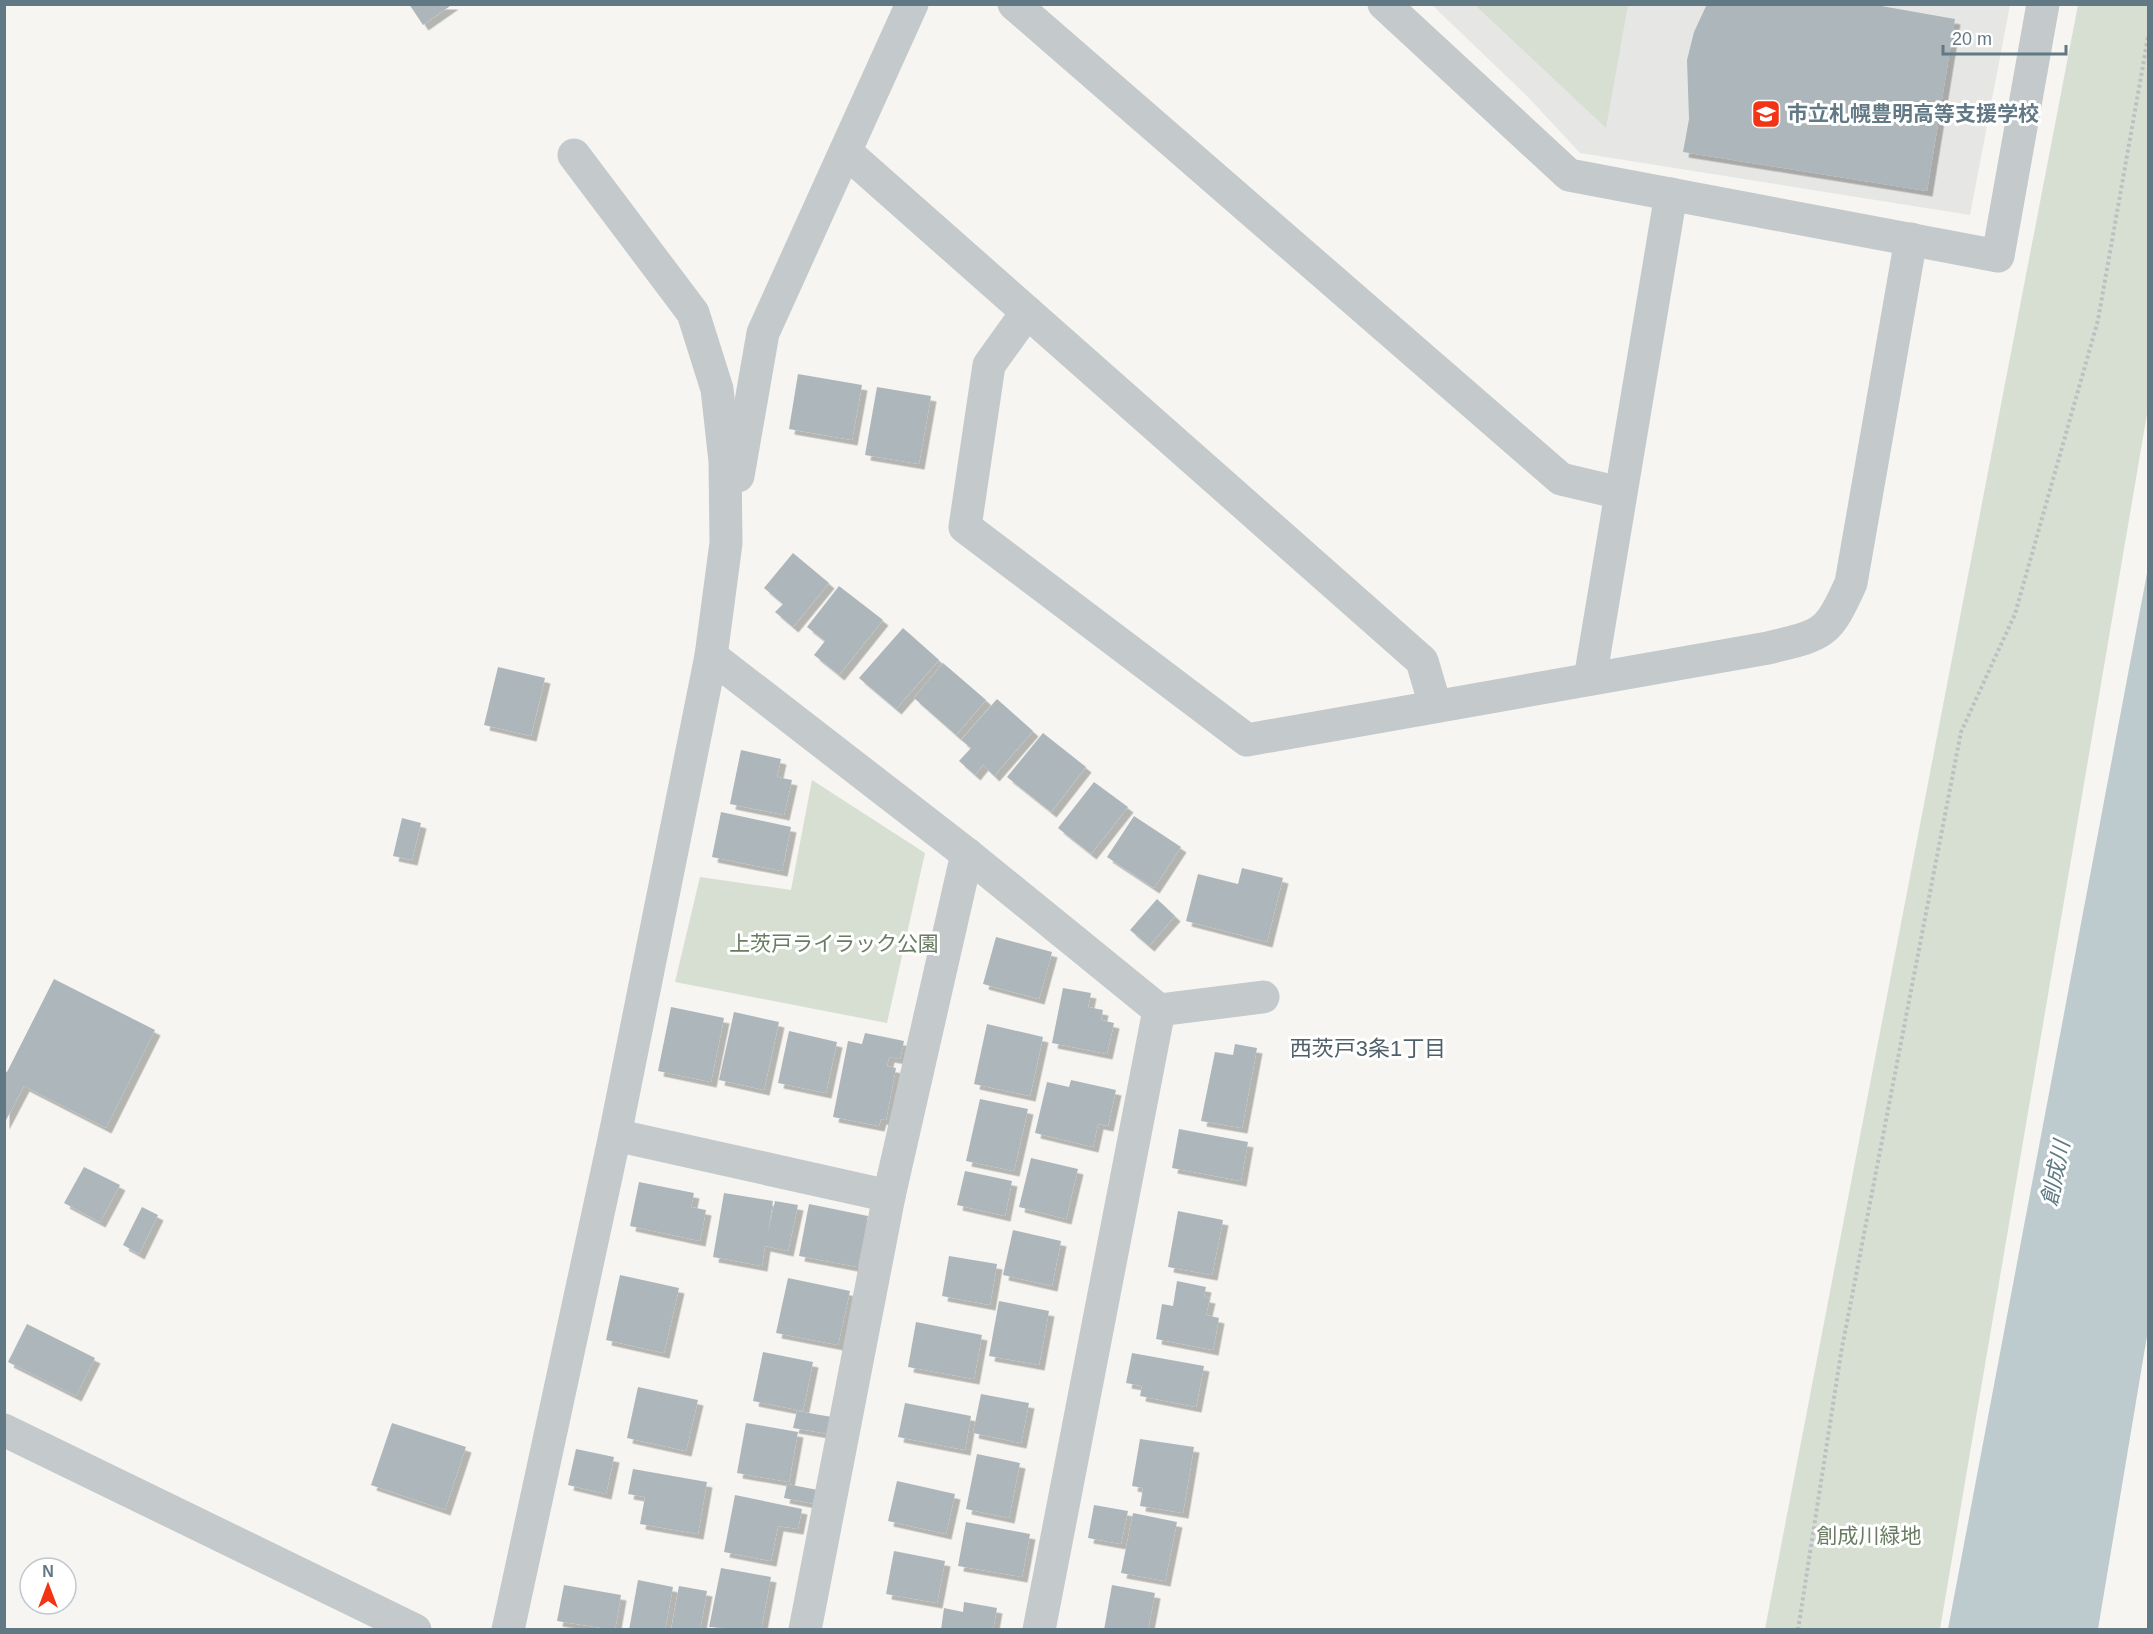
<svg xmlns="http://www.w3.org/2000/svg" width="2153" height="1634" font-family="Arial,'Noto Sans JP',sans-serif">
	<style>
		.built { fill: #e6e7e5 }
		.green { fill: #d7ded2 }
		.water { fill: #bdcbcf }
		.building { fill: #adb7bb; filter: url(#shadow) }
		.lines { fill: none; stroke-linecap: round; stroke-linejoin: round }
		.path { stroke: #bdc0c2; stroke-width: 4; stroke-dasharray: 3 3; stroke-linecap: butt }
		.street { stroke: #c4c9cb; stroke-width: 33 }
		.labels { text-anchor: middle; stroke-width: 6; stroke-linejoin: round; paint-order: stroke }
		.poi-label { font-size: 21px; font-weight: bold; fill: #617885; stroke: #fff; text-anchor: start }
		.park-label { font-size: 21px; fill: #697c61; stroke: #fff }
		.neighbourhood-label { font-size: 22px; fill: #50606a; stroke: #fff }
		.water-label { font-size: 22px; font-style: italic; fill: #5d7b83; stroke: #fff }
	</style>
	<defs>
		<filter id="shadow"><feDropShadow dx="5.5" dy="5.5" stdDeviation="0" flood-color="#0004"/></filter>
	</defs>
	<rect width="100%" height="100%" fill="#f6f5f1"/>
	<polygon class="built" points="1432,5 2010,5 1970,215 1580,153 1527,96"/>
	<g class="green">
		<polygon points="1475,5 1628,5 1606,128"/>
		<polygon points="2078,5 2148,5 2148,408 1940,1629 1765,1629"/>
		<polygon points="812,780 925,853 887,1023 675,982 700,877 791,890"/>
	</g>
	<polygon class="water" points="2148,568 2148,1330 2098,1629 1948,1629"/>
	<g class="building">
		<polygon points="409,4 453,4 423,25"/>
		<polygon points="1707,4 1870,4 1955,19 1927,191 1683,152 1689,119 1687,60 1694,32"/>
		<polygon points="798,374 862,385 852,440 789,429"/>
		<polygon points="877,387 931,396 919,464 865,455"/>
		<polygon points="793,553 829,583 793,627 775,612 783,604 764,588"/>
		<polygon points="839,586 883,620 839,675 814,655 825,641 807,627"/>
		<polygon points="903,628 939,660 896,709 859,678"/>
		<polygon points="943,663 986,700 956,735 914,698"/>
		<polygon points="498,667 545,678 531,736 484,725"/>
		<polygon points="997,699 1033,731 994,776 983,765 975,775 959,761 971,748 961,740"/>
		<polygon points="1043,733 1086,767 1051,812 1007,777"/>
		<polygon points="741,750 781,759 777,777 792,780 784,815 730,804"/>
		<polygon points="1094,782 1128,807 1091,854 1058,828"/>
		<polygon points="721,812 791,827 782,871 712,857"/>
		<polygon points="1134,816 1181,847 1154,888 1107,857"/>
		<polygon points="402,818 421,823 412,860 393,856"/>
		<polygon points="1242,868 1283,878 1267,942 1186,921 1198,874 1238,884"/>
		<polygon points="1157,899 1175,916 1149,946 1130,930"/>
		<polygon points="996,937 1052,952 1039,999 983,984"/>
		<polygon points="54,979 155,1030 106,1128 24,1086 4,1124 4,1071 7,1072"/>
		<polygon points="1063,988 1091,993 1088,1007 1103,1010 1101,1020 1114,1023 1107,1054 1052,1043"/>
		<polygon points="671,1007 724,1018 711,1082 658,1071"/>
		<polygon points="734,1012 779,1022 764,1090 719,1080"/>
		<polygon points="987,1024 1043,1037 1030,1096 974,1084"/>
		<polygon points="789,1031 837,1042 826,1093 778,1083"/>
		<polygon points="865,1033 904,1041 900,1059 889,1057 887,1066 896,1068 886,1120 881,1119 879,1126 833,1117 848,1041 862,1044"/>
		<polygon points="1235,1044 1257,1048 1242,1128 1201,1121 1215,1052 1233,1055"/>
		<polygon points="1071,1080 1116,1090 1108,1126 1098,1124 1093,1147 1035,1133 1047,1082 1069,1087"/>
		<polygon points="980,1099 1028,1109 1014,1171 966,1161"/>
		<polygon points="1179,1129 1248,1142 1241,1181 1172,1168"/>
		<polygon points="1031,1158 1078,1169 1066,1219 1019,1207"/>
		<polygon points="84,1167 120,1185 100,1222 64,1203"/>
		<polygon points="965,1171 1012,1181 1005,1216 957,1205"/>
		<polygon points="639,1182 694,1193 691,1207 706,1210 700,1241 630,1226"/>
		<polygon points="724,1193 773,1201 768,1232 775,1201 798,1205 788,1251 765,1246 762,1266 713,1257"/>
		<polygon points="809,1204 868,1216 858,1267 799,1256"/>
		<polygon points="142,1207 158,1215 139,1254 123,1245"/>
		<polygon points="1178,1211 1223,1220 1212,1275 1168,1267"/>
		<polygon points="1013,1230 1061,1241 1052,1286 1003,1275"/>
		<polygon points="949,1256 997,1264 990,1305 942,1296"/>
		<polygon points="620,1275 679,1288 664,1353 606,1340"/>
		<polygon points="788,1278 850,1291 838,1345 776,1333"/>
		<polygon points="1177,1281 1206,1287 1204,1297 1210,1298 1206,1315 1219,1318 1213,1350 1156,1339 1162,1304 1173,1306"/>
		<polygon points="999,1301 1049,1311 1039,1365 989,1356"/>
		<polygon points="916,1322 982,1335 974,1379 908,1367"/>
		<polygon points="27,1324 95,1358 76,1396 8,1362"/>
		<polygon points="763,1352 813,1362 803,1411 753,1401"/>
		<polygon points="1132,1353 1204,1366 1196,1407 1140,1396 1142,1386 1126,1383"/>
		<polygon points="638,1387 698,1400 686,1451 627,1438"/>
		<polygon points="981,1394 1029,1403 1021,1443 973,1433"/>
		<polygon points="905,1403 971,1416 965,1450 898,1437"/>
		<polygon points="797,1411 832,1417 829,1434 793,1428"/>
		<polygon points="392,1423 466,1447 445,1510 371,1485"/>
		<polygon points="746,1423 798,1432 789,1482 737,1473"/>
		<polygon points="1140,1439 1194,1447 1183,1513 1140,1506 1143,1488 1132,1486"/>
		<polygon points="576,1449 614,1457 606,1494 568,1485"/>
		<polygon points="977,1454 1020,1463 1009,1518 966,1509"/>
		<polygon points="633,1469 707,1482 698,1534 640,1524 645,1497 628,1494"/>
		<polygon points="897,1481 955,1494 946,1534 888,1521"/>
		<polygon points="787,1484 823,1491 820,1505 784,1498"/>
		<polygon points="735,1495 802,1509 798,1529 778,1526 771,1561 724,1552"/>
		<polygon points="1094,1505 1128,1511 1121,1544 1088,1538"/>
		<polygon points="1133,1513 1177,1522 1165,1581 1121,1573"/>
		<polygon points="966,1522 1030,1534 1022,1577 958,1566"/>
		<polygon points="894,1551 945,1561 937,1603 886,1594"/>
		<polygon points="721,1568 771,1577 761,1630 709,1627"/>
		<polygon points="638,1580 673,1587 665,1630 629,1630"/>
		<polygon points="564,1585 621,1595 615,1630 557,1621"/>
		<polygon points="1112,1585 1155,1593 1148,1630 1104,1630"/>
		<polygon points="679,1586 707,1591 700,1630 671,1630"/>
		<polygon points="964,1602 997,1608 993,1630 941,1630 944,1608 963,1612"/>
	</g>
	<g class="lines">
		<polyline class="path" points="1798,1630 1841,1353 1961,732 2015,614 2098,320 2148,37"/>
		<g class="street">
			<polyline points="1014,4 1561,479 1620,493"/>
			<polyline points="1384,4 1569,175 1998,256 2043,4"/>
			<polyline points="846,152 1422,661 1435,705"/>
			<path d="M1027,312L989,365L965,527L1247,740L1768,648C1824,634 1827,636 1851,583L1911,239"/>
			<polyline points="738,476 763,333 912,4"/>
			<polyline points="711,656 967,854 1159,1010 1039,1630"/>
			<polyline points="1590,679 1671,194"/>
			<polyline points="1159,1010 1263,997"/>
			<polyline points="615,1135 889,1196"/>
			<polyline points="4,1430 415,1630"/>
			<polyline points="508,1630 615,1135 711,656 726,543 725,461 717,389 693,313 574,155"/>
			<polyline points="805,1630 889,1196 967,854"/>
		</g>
	</g>
	<defs>
		<g id="school-square" transform="scale(1.5)"><rect x="-9" y="-9" width="18" height="18" rx="4" fill="#f33414" stroke="#fff"/><path d="M0-5L7-2L0 1L-7-2ZM-4 1L0 2.5L4 1V4Q0 6-4 4Z" fill="#fff"/></g>
	</defs>
	<g fill-rule="evenodd">
		<use href="#school-square" x="1766" y="114"/>
	</g>
	<g class="labels">
		<g class="poi-label">
			<text x="1787" y="121">市立札幌豊明高等支援学校</text>
		</g>
		<g class="park-label">
			<text x="834" y="951">上茨戸ライラック公園</text>
			<text x="1869" y="1543">創成川緑地</text>
		</g>
		<g class="neighbourhood-label">
			<text x="1368" y="1056">西茨戸3条1丁目</text>
		</g>
		<g class="water-label">
			<text transform="translate(2055 1173) rotate(-78)" y="8">創成川</text>
		</g>
	</g>
	<rect width="2153" height="1634" fill="none" stroke="#617885" stroke-width="12"/>
	<g transform="translate(48 1586)"><circle r="28" fill="#ffffff" stroke="#c0c9ce" stroke-width="1.5"/>
	<path d="M0-4.5L10 22L0 15L-10 22Z" fill="#f33414"/>
	<text y="-9" font-size="16" font-weight="bold" text-anchor="middle" fill="#617885">N</text>
	</g>
	<path d="M1943 45v9h123v-9" fill="none" stroke="#617885" stroke-width="3"/>
	<text x="1952" y="45" font-size="18" fill="#617885" stroke="#ffffff" stroke-width="4.5" paint-order="stroke">20 m</text>
</svg>
